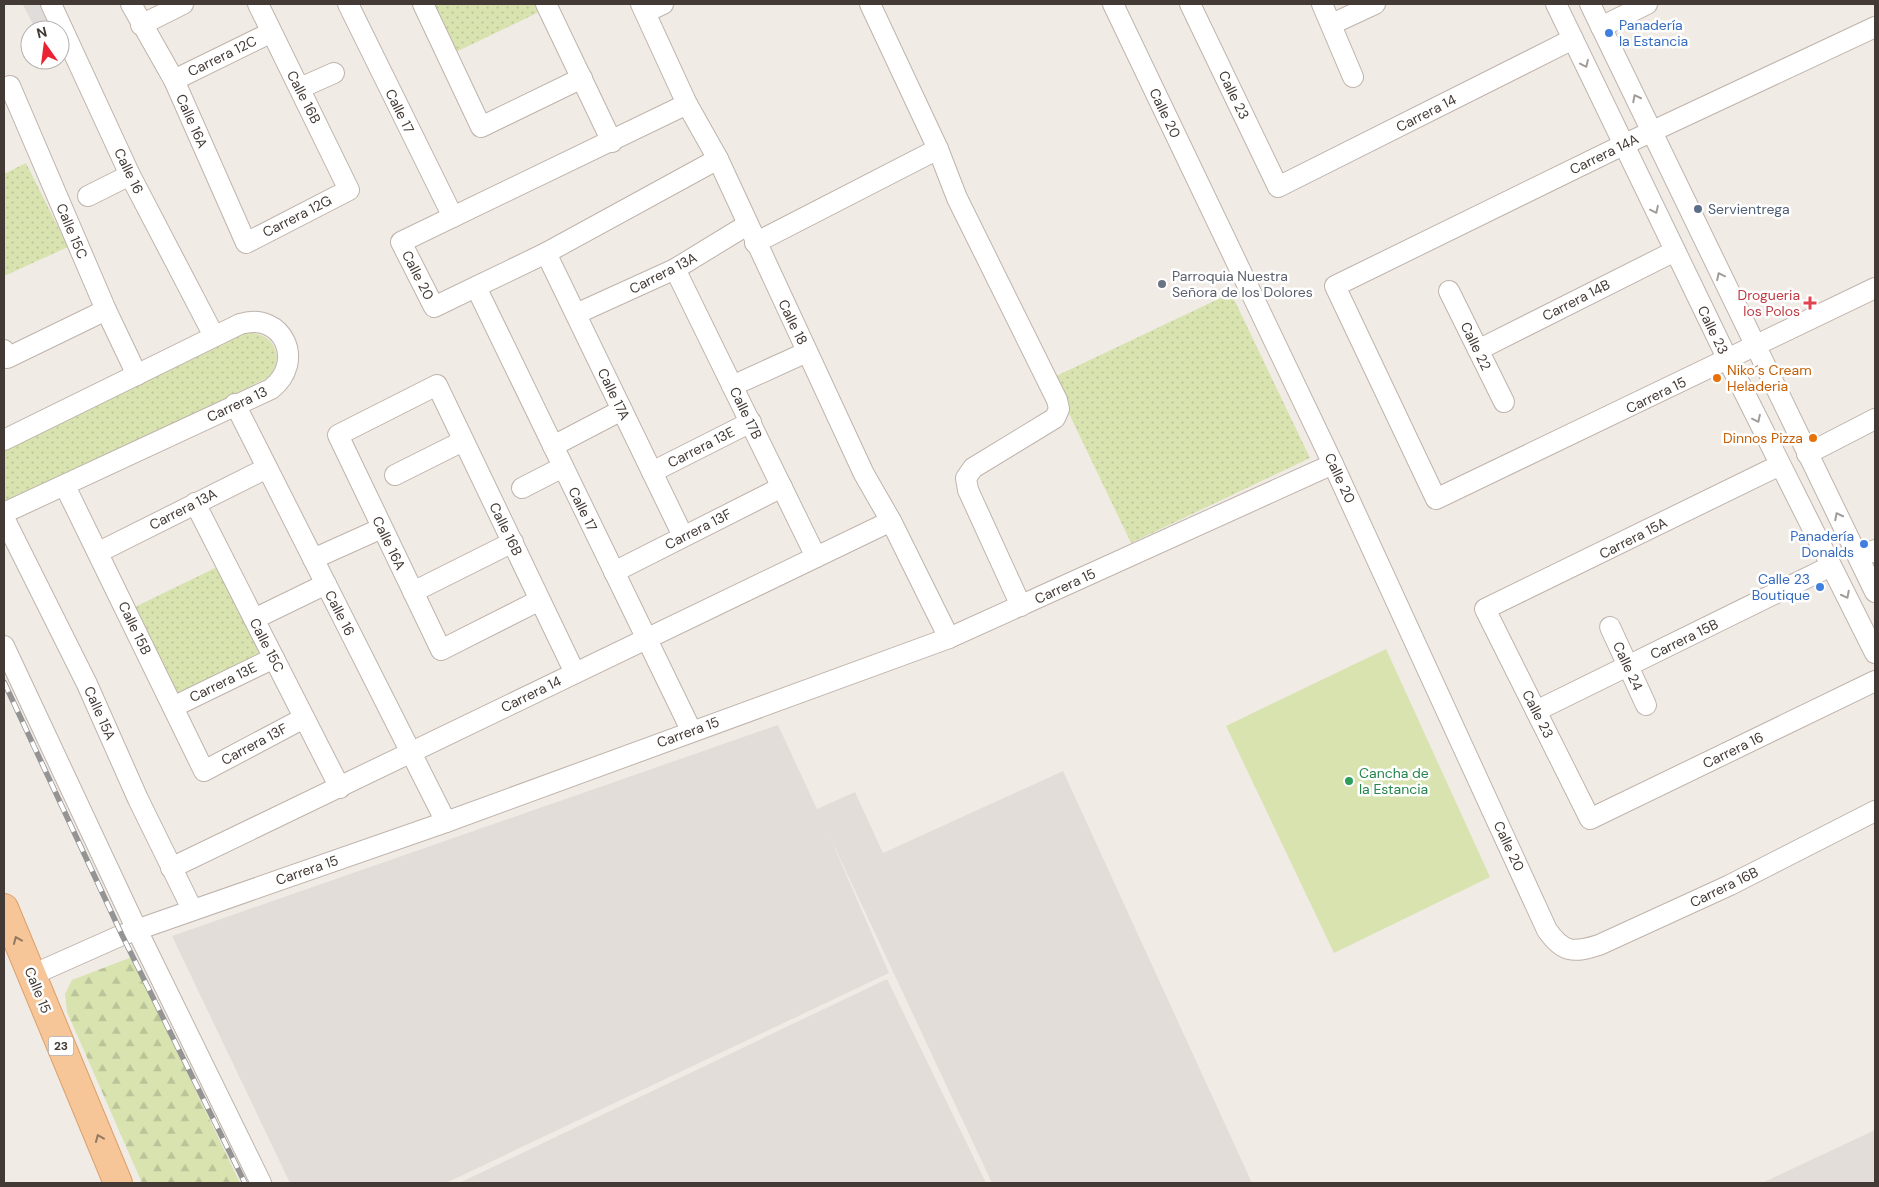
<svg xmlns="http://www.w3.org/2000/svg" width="1879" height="1187" font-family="'DM Sans',sans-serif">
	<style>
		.industrial { fill: #e3ddda }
		.grass { fill: #d8e3b0 }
		.forest { fill: url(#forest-firs) }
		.park { fill: url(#park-dots) }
		.parking { fill: #dfdcda }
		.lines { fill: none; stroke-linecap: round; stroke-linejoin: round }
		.street-casing { stroke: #bfb3ab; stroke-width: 22 }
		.primary-casing { stroke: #db9f69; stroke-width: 30 }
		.street { stroke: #fff; stroke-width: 20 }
		.primary { stroke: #f7c698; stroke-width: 28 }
		.rail-casing { stroke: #949494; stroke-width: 5.5 }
		.rail { stroke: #fff; stroke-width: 4; stroke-dasharray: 11; stroke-linecap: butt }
		.oneway { stroke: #a19c9a }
		.oneway2 { stroke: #947962 }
		.shop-dot { fill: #3f7fe0; stroke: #fff; stroke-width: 2 }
		.service-dot { fill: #5c6f8a; stroke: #fff; stroke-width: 2 }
		.worship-dot { fill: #6b7280; stroke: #fff; stroke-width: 2 }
		.health-dot { fill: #e0444e; stroke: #fff; stroke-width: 2 }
		.food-dot { fill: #e8710a; stroke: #fff; stroke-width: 2 }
		.leisure-dot { fill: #2e9e5b; stroke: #fff; stroke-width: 2 }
		.labels { text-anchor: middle; stroke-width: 5; stroke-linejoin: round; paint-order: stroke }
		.shield { fill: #fff; stroke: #7b7572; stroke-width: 1 }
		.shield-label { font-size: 12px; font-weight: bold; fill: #433a35 }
		.shop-label { font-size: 14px; fill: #366cbe; stroke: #fff; text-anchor: end }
		.street-label { font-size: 14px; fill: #433a35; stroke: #fff }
		.service-label { font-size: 14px; fill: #4e5e75; stroke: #fff; text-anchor: start }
		.worship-label { font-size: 14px; fill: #5b616d; stroke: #fff; text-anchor: start }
		.health-label { font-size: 14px; fill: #be3a42; stroke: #fff; text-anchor: end }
		.food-label { font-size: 14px; fill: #c56008; stroke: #fff; text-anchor: start }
		.leisure-label { font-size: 14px; fill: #27864d; stroke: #fff; text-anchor: start }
	</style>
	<defs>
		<pattern id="forest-firs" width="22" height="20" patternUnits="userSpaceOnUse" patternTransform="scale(1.25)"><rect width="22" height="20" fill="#d8e3b0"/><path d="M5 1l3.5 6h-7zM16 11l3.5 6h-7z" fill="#bbc498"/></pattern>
		<pattern id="park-dots" width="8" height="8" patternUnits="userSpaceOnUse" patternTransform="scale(1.25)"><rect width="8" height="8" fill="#d8e3b0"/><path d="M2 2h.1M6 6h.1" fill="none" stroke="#bbc498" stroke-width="1.8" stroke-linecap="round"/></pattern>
	</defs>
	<rect width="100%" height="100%" fill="#f1ebe5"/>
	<g class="industrial">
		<polygon points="778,725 817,809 855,792 883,853 1063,771 1252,1183 992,1183 829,835 889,973 446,1183 290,1183 172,936"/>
		<polygon points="887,979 986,1183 459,1183"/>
		<polygon points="1875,1130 1875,1183 1762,1183"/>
	</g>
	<polygon class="grass" points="1386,649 1490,877 1334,953 1226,726"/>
	<polygon class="forest" points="132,957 240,1183 142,1183 67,1012 65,994 72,980"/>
	<g class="park">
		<polygon points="433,4 537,4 541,11 456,52"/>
		<polygon points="26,163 68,247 4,276 4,174"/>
		<polygon points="1231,293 1310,458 1131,543 1052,378"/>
		<path d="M252,333C277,335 286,364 265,379L4,505V450L244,334Z"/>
		<polygon points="217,567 262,656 177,697 135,607"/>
	</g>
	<polygon class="parking" points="26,4 40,4 52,30 36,30 23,5"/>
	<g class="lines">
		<g class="street-casing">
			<g id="street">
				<polyline points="51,4 130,175 214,336"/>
				<polyline points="131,4 174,80 246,243 349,190 258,4"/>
				<polyline points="348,4 453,217"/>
				<polyline points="423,4 481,127 582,78"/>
				<polyline points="546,4 612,142"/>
				<polyline points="641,4 687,104 718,159 864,474 891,521 949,638"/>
				<polyline points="870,4 938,149 957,198 1057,400 1059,409 1055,418 973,468 966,478 968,490 1021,606"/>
				<path d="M1113,4L1333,464L1547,930C1563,953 1573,953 1599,945L1730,885L1875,811"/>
				<polyline points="1190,4 1278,187 1573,39"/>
				<polyline points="1322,4 1353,77"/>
				<polyline points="1556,4 1728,360 1875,653"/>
				<polyline points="1590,4 1875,592"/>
				<polyline points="646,12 663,4"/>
				<polyline points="1332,24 1375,4"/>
				<polyline points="141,25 183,4"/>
				<polyline points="1601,27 1647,4"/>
				<polyline points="1875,27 1623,145 1335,286 1436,499 1875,288"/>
				<polyline points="174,80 270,33"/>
				<polyline points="300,88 334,73"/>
				<polyline points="4,89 10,86 106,310 137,375"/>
				<polyline points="687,104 401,242 434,307 546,253 718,159"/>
				<polyline points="88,196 130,175"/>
				<polyline points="755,243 938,149"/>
				<polyline points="546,253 683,536"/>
				<polyline points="675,269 816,557"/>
				<polyline points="476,287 691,730"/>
				<polyline points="1449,291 1504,402"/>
				<polyline points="576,314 675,269 747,225"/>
				<polyline points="4,350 7,358 106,310"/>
				<polyline points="1478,350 1675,251"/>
				<polyline points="732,386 807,352"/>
				<polyline points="235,404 446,822"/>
				<path d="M4,440L240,324C283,311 306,362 271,389L4,513"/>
				<polyline points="553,446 622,410"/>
				<polyline points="1807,454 1875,419"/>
				<polyline points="1780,465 1485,609 1590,819 1875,681"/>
				<polyline points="652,472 751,422"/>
				<polyline points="395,475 463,441"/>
				<polyline points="65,486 204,771 304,718"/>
				<polyline points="522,488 563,467"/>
				<polyline points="195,503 340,788"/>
				<polyline points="4,518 87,684 138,799 192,909"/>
				<polyline points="99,552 267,468"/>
				<polyline points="1859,558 1875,550"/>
				<polyline points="313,559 382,528"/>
				<polyline points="614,572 782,487"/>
				<polyline points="413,592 513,542"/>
				<polyline points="540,600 441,650 338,435 437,385 575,673"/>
				<polyline points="254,619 326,584"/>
				<polyline points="1610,627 1646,705"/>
				<polyline points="4,646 137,930 261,1183"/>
				<polyline points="173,707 274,658"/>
				<polyline points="1536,711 1831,566"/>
				<polyline points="171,868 891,521"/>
				<polyline points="32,975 122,935 446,822 949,638 1333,464"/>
			</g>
		</g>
		<g class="primary-casing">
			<polyline id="primary" points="4,908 118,1183"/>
		</g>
		<use href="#street" class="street"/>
		<use href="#primary" class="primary"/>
		<g class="rail-casing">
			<polyline id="rail" points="4,682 122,935 245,1183"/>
		</g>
		<use href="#rail" class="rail"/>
	</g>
	<defs><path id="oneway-chevron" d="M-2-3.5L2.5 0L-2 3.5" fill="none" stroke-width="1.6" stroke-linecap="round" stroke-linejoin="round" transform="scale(1.25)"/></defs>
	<g class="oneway">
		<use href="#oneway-chevron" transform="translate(1585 64) rotate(65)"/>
		<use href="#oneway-chevron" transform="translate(1636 98) rotate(-117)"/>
		<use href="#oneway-chevron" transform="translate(1655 210) rotate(64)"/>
		<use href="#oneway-chevron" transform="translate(1720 276) rotate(-116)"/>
		<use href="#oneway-chevron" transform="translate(1757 419) rotate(64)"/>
		<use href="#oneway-chevron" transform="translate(1838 516) rotate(-117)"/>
		<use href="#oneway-chevron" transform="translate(1846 595) rotate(63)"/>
	</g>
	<g class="oneway2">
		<use href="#oneway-chevron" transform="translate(17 940) rotate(-113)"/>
		<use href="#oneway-chevron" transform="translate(99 1138) rotate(-113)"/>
	</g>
	<g class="shop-dot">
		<circle cx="1609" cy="33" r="5"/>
		<circle cx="1864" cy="544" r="5"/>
		<circle cx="1820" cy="587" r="5"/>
	</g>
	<circle class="service-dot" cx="1698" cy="209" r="5"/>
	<circle class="worship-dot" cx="1162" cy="284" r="5"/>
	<path class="health-dot" d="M1807.5 295.5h5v5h5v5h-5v5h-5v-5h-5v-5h5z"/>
	<g class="food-dot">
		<circle cx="1717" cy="378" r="5"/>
		<circle cx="1813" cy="438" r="5"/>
	</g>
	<circle class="leisure-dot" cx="1349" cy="781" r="5"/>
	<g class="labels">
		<rect class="shield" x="48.5" y="1036.5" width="25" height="19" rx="4"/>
		<g class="shield-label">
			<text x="61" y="1050">23</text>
		</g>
		<g class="shop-label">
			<text x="1619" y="30" text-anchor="start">Panadería<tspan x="1619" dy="16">la Estancia</tspan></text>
			<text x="1854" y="541">Panadería<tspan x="1854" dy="16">Donalds</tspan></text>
			<text x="1810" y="584">Calle 23<tspan x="1810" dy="16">Boutique</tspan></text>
		</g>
		<g class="street-label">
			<text transform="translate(222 56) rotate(-26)" y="5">Carrera 12C</text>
			<text transform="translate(1234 95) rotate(64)" y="5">Calle 23</text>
			<text transform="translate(304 97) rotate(63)" y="5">Calle 16B</text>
			<text transform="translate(400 111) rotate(64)" y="5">Calle 17</text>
			<text transform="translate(1165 113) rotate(64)" y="5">Calle 20</text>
			<text transform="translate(1426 113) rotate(-27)" y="5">Carrera 14</text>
			<text transform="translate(192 121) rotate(66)" y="5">Calle 16A</text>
			<text transform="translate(1604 154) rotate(-26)" y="5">Carrera 14A</text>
			<text transform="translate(129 171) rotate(64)" y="5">Calle 16</text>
			<text transform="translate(297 216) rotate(-27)" y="5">Carrera 12G</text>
			<text transform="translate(72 231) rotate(67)" y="5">Calle 15C</text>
			<text transform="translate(663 273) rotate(-27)" y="5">Carrera 13A</text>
			<text transform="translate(418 275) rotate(63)" y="5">Calle 20</text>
			<text transform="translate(1576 300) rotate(-27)" y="5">Carrera 14B</text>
			<text transform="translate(793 322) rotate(64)" y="5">Calle 18</text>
			<text transform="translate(1713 330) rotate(64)" y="5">Calle 23</text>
			<text transform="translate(1476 346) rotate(64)" y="5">Calle 22</text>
			<text transform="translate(614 394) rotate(64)" y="5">Calle 17A</text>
			<text transform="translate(1656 395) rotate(-26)" y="5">Carrera 15</text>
			<text transform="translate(237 404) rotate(-25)" y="5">Carrera 13</text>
			<text transform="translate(746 413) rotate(64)" y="5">Calle 17B</text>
			<text transform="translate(701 447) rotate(-27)" y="5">Carrera 13E</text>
			<text transform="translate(1340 478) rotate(65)" y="5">Calle 20</text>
			<text transform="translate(183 509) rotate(-27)" y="5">Carrera 13A</text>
			<text transform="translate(583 509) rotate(64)" y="5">Calle 17</text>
			<text transform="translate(506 529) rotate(64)" y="5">Calle 16B</text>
			<text transform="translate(698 529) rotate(-27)" y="5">Carrera 13F</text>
			<text transform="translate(1633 538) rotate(-27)" y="5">Carrera 15A</text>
			<text transform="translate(389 543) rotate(64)" y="5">Calle 16A</text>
			<text transform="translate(1065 586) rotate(-25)" y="5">Carrera 15</text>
			<text transform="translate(340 613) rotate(63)" y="5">Calle 16</text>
			<text transform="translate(135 628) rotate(64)" y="5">Calle 15B</text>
			<text transform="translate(1684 639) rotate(-26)" y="5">Carrera 15B</text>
			<text transform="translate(267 645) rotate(63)" y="5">Calle 15C</text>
			<text transform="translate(1628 666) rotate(65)" y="5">Calle 24</text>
			<text transform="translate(223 682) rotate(-26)" y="5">Carrera 13E</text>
			<text transform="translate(531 694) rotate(-26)" y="5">Carrera 14</text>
			<text transform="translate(100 713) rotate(66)" y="5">Calle 15A</text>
			<text transform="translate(1538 714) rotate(63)" y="5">Calle 23</text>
			<text transform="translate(688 732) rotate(-20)" y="5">Carrera 15</text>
			<text transform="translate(254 744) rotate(-28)" y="5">Carrera 13F</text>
			<text transform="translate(1733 750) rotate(-26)" y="5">Carrera 16</text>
			<text transform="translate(1509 846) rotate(65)" y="5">Calle 20</text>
			<text transform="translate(307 870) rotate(-19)" y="5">Carrera 15</text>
			<text transform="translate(1724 887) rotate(-26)" y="5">Carrera 16B</text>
			<text transform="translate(38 990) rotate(68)" y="5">Calle 15</text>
		</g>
		<g class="service-label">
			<text x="1708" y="214">Servientrega</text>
		</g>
		<g class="worship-label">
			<text x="1172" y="281">Parroquia Nuestra<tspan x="1172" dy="16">Señora de los Dolores</tspan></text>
		</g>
		<g class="health-label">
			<text x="1800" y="300">Drogueria<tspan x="1800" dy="16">los Polos</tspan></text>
		</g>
		<g class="food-label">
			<text x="1727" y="375">Niko´s Cream<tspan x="1727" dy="16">Heladeria</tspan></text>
			<text x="1803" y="443" text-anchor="end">Dinnos Pizza</text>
		</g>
		<g class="leisure-label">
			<text x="1359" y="778">Cancha de<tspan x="1359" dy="16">la Estancia</tspan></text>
		</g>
	</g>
	<rect width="1879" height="1187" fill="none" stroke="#433a35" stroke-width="10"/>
	<g transform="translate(45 45) rotate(346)"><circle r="24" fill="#ffffff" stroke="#b4b0ae"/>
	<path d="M0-4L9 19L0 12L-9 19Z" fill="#eb2232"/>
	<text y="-8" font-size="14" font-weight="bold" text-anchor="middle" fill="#433a35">N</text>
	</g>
</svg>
